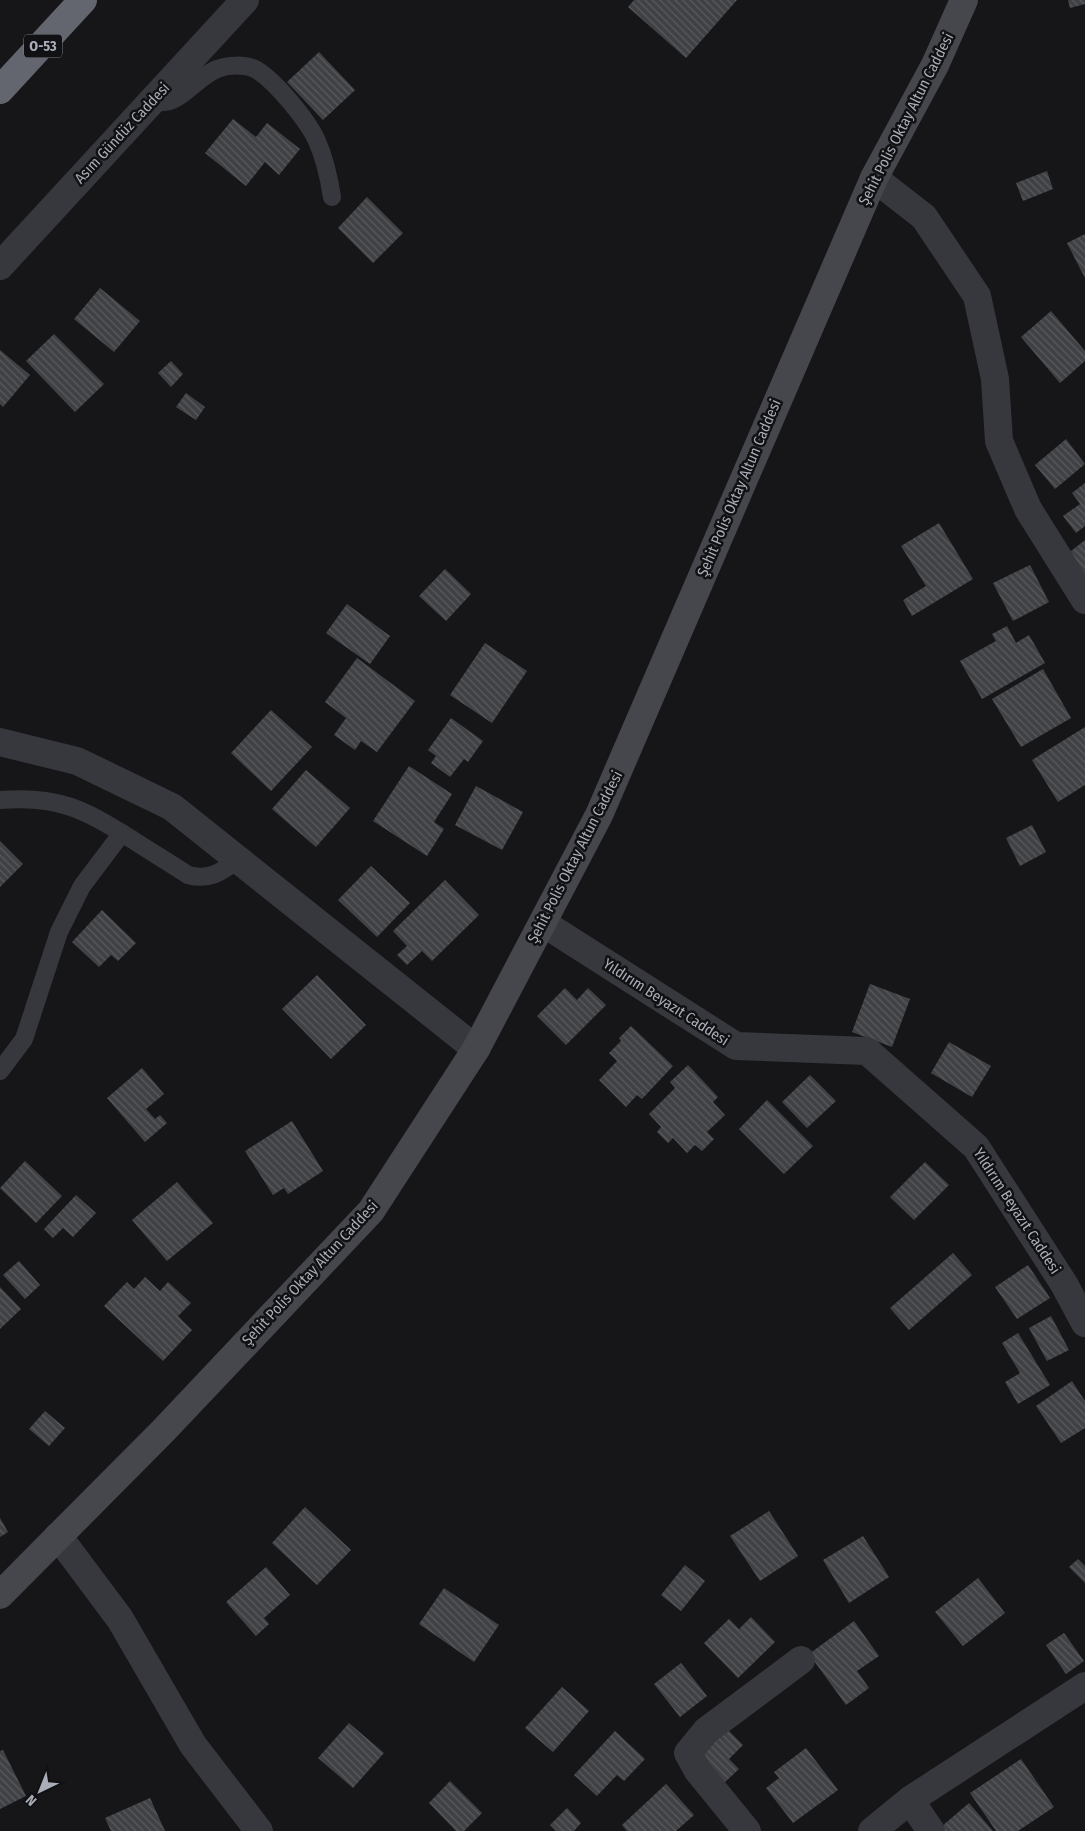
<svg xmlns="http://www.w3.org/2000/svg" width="1085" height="1831" font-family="'Fira Sans Condensed',sans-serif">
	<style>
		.building { fill: url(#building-back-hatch) }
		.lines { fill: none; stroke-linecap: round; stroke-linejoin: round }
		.lane { stroke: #37383d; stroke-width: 18 }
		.street { stroke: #37383d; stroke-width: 28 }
		.secondary { stroke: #45474d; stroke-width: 28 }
		.highway { stroke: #63666e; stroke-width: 28 }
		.labels { text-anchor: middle; stroke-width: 5; stroke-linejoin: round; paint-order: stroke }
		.shield { fill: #111113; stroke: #7b7e86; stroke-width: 1 }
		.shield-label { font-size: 14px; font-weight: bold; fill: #a8adb8 }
		.street-label { font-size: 15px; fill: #a8adb8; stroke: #111113 }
	</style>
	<defs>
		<pattern id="building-back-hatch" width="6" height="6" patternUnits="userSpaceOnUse" patternTransform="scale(1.25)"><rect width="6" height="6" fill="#404145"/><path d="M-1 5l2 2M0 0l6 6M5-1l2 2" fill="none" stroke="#595a5e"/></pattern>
	</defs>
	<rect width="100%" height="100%" fill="#161618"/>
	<g class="building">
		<polygon points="634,0 737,0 686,58 628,7"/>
		<polygon points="1068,0 1085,0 1085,4 1070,8"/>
		<polygon points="319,52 355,90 323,120 287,82"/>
		<polygon points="233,119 256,137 267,123 300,149 279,175 265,162 246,186 205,153"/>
		<polygon points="1047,171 1053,189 1023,201 1016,183"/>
		<polygon points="367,197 403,233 373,263 338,228"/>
		<polygon points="1085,234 1085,278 1067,243"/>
		<polygon points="100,288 140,321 114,352 74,319"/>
		<polygon points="1051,311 1085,351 1085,361 1060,383 1021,337"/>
		<polygon points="54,334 104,384 75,412 26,361"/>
		<polygon points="0,350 30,375 3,407 0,404"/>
		<polygon points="171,361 183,374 171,387 158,373"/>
		<polygon points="186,393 205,407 196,420 176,407"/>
		<polygon points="1066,439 1085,464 1055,489 1035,465"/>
		<polygon points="1085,483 1085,526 1076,533 1063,516 1080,504 1072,493"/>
		<polygon points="939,523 973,579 912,616 903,600 926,586 901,546"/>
		<polygon points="1085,540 1085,579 1066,555"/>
		<polygon points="1030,565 1049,602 1013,621 993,583"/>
		<polygon points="445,569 471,594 446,621 419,596"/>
		<polygon points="347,604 390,636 370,664 326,633"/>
		<polygon points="1007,626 1016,643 1029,635 1045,663 982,699 960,661 996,641 992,634"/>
		<polygon points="485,643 527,671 492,723 450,695"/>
		<polygon points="357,658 415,701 377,752 361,741 355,750 334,735 346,718 325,702"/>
		<polygon points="1043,669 1071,718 1021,747 992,699"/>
		<polygon points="271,710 312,747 271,791 231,753"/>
		<polygon points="451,718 483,741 468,762 464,759 450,777 431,763 436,756 428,750"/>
		<polygon points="1085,727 1085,785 1058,802 1032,760"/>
		<polygon points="409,766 452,794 434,822 444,829 427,856 373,821"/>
		<polygon points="306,770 350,808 316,847 272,809"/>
		<polygon points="476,786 523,812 502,850 455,825"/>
		<polygon points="1032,825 1046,852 1020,866 1006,838"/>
		<polygon points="0,841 23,864 0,887"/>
		<polygon points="371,866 410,903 377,937 338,900"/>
		<polygon points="445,880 479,915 432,961 422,951 407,965 397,955 407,946 393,931"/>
		<polygon points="102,910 136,943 118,961 111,955 99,967 72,942"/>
		<polygon points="317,975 366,1025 331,1059 282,1009"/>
		<polygon points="870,984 910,999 892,1047 852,1032"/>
		<polygon points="565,988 577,1000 588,988 606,1005 566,1045 537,1016"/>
		<polygon points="631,1026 673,1066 642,1099 637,1095 626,1107 599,1080 617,1061 609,1053 621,1041 619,1038"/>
		<polygon points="949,1042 991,1066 972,1097 931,1073"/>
		<polygon points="688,1065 718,1097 713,1102 725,1115 707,1132 714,1139 702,1151 695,1145 687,1153 673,1138 668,1143 657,1132 661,1127 649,1114 675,1088 670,1082"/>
		<polygon points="142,1068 164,1094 146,1109 155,1119 160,1115 167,1123 145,1142 107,1098"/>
		<polygon points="810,1075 836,1101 807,1128 782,1102"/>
		<polygon points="767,1100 813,1146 784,1174 739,1129"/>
		<polygon points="292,1121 323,1171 288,1194 284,1188 273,1195 245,1151"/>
		<polygon points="25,1161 62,1196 36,1223 0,1188"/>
		<polygon points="925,1162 949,1185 914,1220 890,1197"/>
		<polygon points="177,1182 213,1223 167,1261 132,1220"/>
		<polygon points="76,1195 96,1213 73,1237 63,1228 53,1238 44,1229"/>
		<polygon points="953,1253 972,1275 909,1330 890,1308"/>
		<polygon points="19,1261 40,1285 25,1299 3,1275"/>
		<polygon points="1028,1265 1050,1298 1017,1319 995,1287"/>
		<polygon points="145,1277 160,1291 168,1282 191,1303 178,1316 192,1330 163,1361 104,1306 127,1282 134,1289"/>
		<polygon points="0,1287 21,1309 0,1329"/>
		<polygon points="1051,1316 1069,1350 1047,1361 1029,1328"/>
		<polygon points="1018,1333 1050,1385 1018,1404 1005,1382 1020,1373 1002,1343"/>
		<polygon points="1072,1381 1085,1401 1085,1428 1061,1443 1036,1406"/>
		<polygon points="45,1411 65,1428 49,1446 29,1429"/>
		<polygon points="305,1507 351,1550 317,1585 272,1543"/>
		<polygon points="769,1511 798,1556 760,1581 730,1536"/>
		<polygon points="0,1518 8,1532 0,1537"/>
		<polygon points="863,1536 889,1577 849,1603 823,1560"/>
		<polygon points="1078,1559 1085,1566 1085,1583 1069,1567"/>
		<polygon points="685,1565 705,1581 681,1611 661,1595"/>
		<polygon points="266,1567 290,1595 264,1618 269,1624 256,1636 226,1602"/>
		<polygon points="978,1578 1005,1613 963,1646 935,1612"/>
		<polygon points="444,1588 499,1625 474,1662 419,1624"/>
		<polygon points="751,1617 775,1642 738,1678 704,1643 729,1619 739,1629"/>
		<polygon points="854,1621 879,1656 857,1671 869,1688 846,1705 809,1654"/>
		<polygon points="1064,1633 1084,1661 1066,1674 1046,1645"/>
		<polygon points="681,1663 707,1696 680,1717 654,1684"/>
		<polygon points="562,1687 589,1711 553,1752 525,1728"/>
		<polygon points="349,1723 384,1753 353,1788 318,1758"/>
		<polygon points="724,1726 743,1745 729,1759 739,1769 723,1784 694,1755"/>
		<polygon points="615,1731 645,1759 624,1781 617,1775 597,1796 574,1775"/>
		<polygon points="806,1748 838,1790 793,1823 766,1788 779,1778 774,1772"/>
		<polygon points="3,1750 26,1796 0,1809 0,1751"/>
		<polygon points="1021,1759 1054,1807 1018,1831 996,1831 970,1793"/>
		<polygon points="450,1781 482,1813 464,1831 456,1831 429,1803"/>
		<polygon points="666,1784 694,1815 676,1831 627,1831 622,1825"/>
		<polygon points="150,1798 165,1831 111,1831 105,1818"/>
		<polygon points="969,1803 993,1831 944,1831 941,1827"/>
		<polygon points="567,1808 581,1823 574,1831 556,1831 550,1825"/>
	</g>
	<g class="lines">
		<g class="lane">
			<path d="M152,101C179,109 194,78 217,69C228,65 244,64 255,69C275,80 308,121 317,141C325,159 329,178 332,197"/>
			<path d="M0,800C59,795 85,810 133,840C151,852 170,863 188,875C209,881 221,872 238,860"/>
			<polyline points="0,1071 24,1039 59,932 82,886 122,833"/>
		</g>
		<g class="street">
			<polyline points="874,178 924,217 977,296 995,379 999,441 1028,509 1085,600"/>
			<polyline points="0,266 245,0"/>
			<polyline points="0,742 77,761 172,807 476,1049"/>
			<polyline points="543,923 736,1046 867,1051 976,1147 1064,1284 1085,1323"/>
			<polyline points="58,1536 120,1619 193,1745 259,1831"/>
			<polyline points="910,1800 931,1831"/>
			<polyline points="747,1831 698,1771 688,1753 706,1731 801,1660"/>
			<polyline points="872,1831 910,1800 1085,1686"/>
		</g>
		<polyline class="secondary" points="0,1595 163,1431 371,1211 476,1049 599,815 874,178 935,65 964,0"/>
		<polyline class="highway" points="0,90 83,0"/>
	</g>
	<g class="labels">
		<rect class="shield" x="24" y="34.5" width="38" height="23" rx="4"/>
		<g class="shield-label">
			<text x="43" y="51">O-53</text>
		</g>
		<g class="street-label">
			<text transform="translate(906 119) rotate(-63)" y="5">Şehit Polis Oktay Altun Caddesi</text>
			<text transform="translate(122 133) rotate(-47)" y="5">Asım Gündüz Caddesi</text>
			<text transform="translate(739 488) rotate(-67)" y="5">Şehit Polis Oktay Altun Caddesi</text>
			<text transform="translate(575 857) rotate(-63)" y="5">Şehit Polis Oktay Altun Caddesi</text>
			<text transform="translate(666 1002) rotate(33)" y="5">Yıldırım Beyazıt Caddesi</text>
			<text transform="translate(1017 1211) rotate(57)" y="5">Yıldırım Beyazıt Caddesi</text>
			<text transform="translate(310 1273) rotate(-47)" y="5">Şehit Polis Oktay Altun Caddesi</text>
		</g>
	</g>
	<g transform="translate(40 1791) rotate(223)" stroke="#111113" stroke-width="4" paint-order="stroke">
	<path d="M0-4L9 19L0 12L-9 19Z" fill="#a8adb8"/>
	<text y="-8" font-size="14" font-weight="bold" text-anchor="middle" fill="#a8adb8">N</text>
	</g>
</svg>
